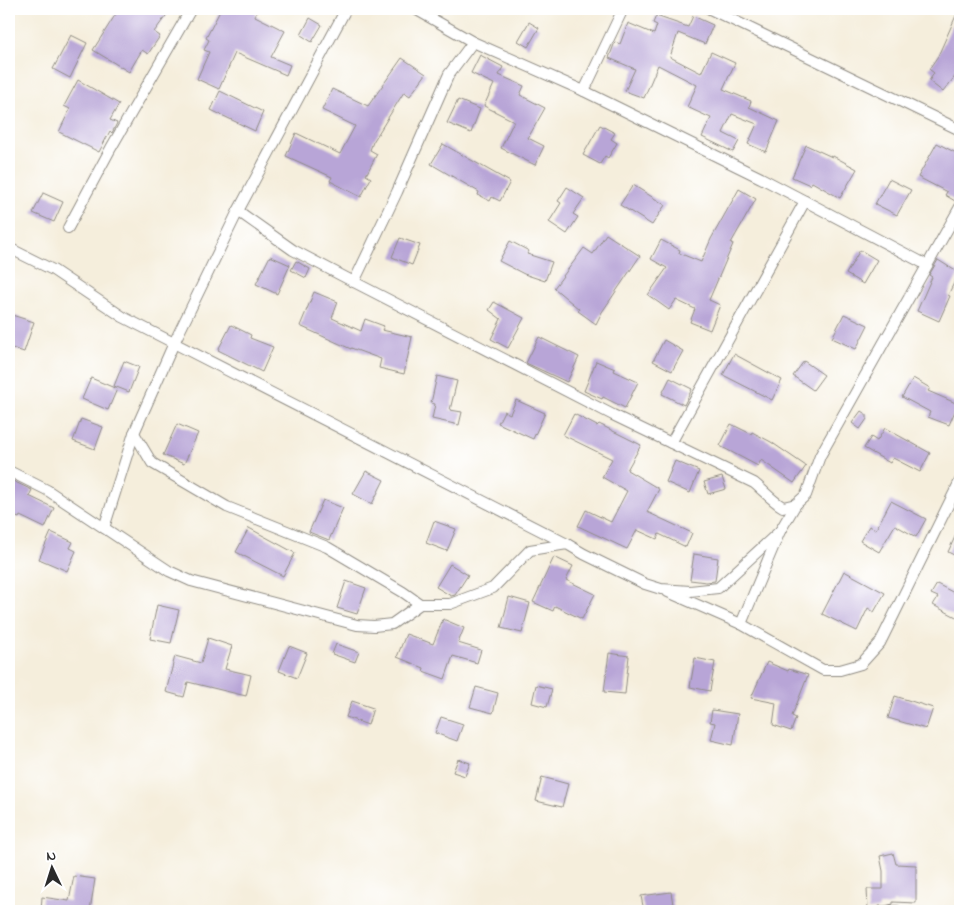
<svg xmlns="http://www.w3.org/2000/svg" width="969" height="920" font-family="'Indie Flower',sans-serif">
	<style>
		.building { fill: #b8a5d7 }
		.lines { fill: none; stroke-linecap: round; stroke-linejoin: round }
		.street-casing { stroke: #908c84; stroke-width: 12 }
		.street { stroke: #fff; stroke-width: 10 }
	</style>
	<rect width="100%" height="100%" fill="#fff"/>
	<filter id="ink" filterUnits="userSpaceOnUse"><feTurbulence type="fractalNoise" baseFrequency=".02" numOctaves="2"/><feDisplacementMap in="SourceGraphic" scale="10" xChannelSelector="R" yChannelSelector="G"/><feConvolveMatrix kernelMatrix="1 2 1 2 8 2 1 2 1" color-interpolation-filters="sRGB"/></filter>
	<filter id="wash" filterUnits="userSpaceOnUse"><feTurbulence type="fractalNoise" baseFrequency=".0096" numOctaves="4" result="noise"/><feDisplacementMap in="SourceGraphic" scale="20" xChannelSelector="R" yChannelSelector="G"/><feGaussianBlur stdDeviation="1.12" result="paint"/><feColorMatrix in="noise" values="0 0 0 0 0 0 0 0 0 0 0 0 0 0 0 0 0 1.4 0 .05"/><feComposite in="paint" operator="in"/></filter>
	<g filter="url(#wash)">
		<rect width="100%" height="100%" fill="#f5eedc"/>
		<g id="blocks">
			<g class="building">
				<polygon points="119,9 171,9 154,32 160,36 148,54 142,50 129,72 93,50"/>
				<polygon points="221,9 258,9 255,16 285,31 271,57 290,65 286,75 235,53 219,89 197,79 209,52 204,50 209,40 206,38"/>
				<polygon points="959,9 960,9 960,70 943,92 929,81 934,73 929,69 938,56"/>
				<polygon points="656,16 688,27 693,16 713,25 705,44 678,33 670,57 701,73 711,52 735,63 723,89 751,101 749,107 779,121 766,152 748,144 757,124 732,114 723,133 739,141 733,152 702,137 711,118 687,107 697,85 658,65 644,98 625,91 635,69 609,58 615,42 620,44 628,23 654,34 657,25 653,23"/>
				<polygon points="310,18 322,25 312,42 301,35"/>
				<polygon points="529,22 539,28 528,47 518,41"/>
				<polygon points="71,35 87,43 70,78 53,69"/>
				<polygon points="480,55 503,67 499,75 524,86 520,95 545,108 528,138 544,146 535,165 501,148 514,121 484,106 494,84 471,73"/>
				<polygon points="402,58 426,74 410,96 404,92 373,142 370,150 377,154 366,175 371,178 361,197 330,181 332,177 286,156 296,133 340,154 355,126 322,110 332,89 368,106"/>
				<polygon points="78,80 119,104 110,120 117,123 112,133 110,131 99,152 59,132 70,109 64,106"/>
				<polygon points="220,91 263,112 255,131 211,110"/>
				<polygon points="458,100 480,109 471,133 447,123"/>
				<polygon points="600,125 615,133 611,139 617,143 608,158 605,156 600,164 583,155"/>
				<polygon points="937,143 960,155 960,190 955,201 945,195 947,192 918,177"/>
				<polygon points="443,144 510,182 500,201 492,197 490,201 478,195 479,192 431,164"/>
				<polygon points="806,145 832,157 833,156 857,169 840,198 812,182 810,185 792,177"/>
				<polygon points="889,179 911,190 897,215 875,204"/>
				<polygon points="633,185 665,205 652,225 620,205"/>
				<polygon points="567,187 584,198 573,214 578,217 567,234 549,222 561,203 558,201"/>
				<polygon points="739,189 756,199 731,243 733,244 709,300 720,305 710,330 690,322 695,309 676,300 669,310 648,295 667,268 651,259 661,240 680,250 679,253 701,262 711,239"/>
				<polygon points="43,193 63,202 54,222 33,213"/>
				<polygon points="606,234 640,256 602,312 596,324 578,311 579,309 554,288 584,248 593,254"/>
				<polygon points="400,238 420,245 412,265 392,257"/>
				<polygon points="510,241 529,251 527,254 552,262 545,281 524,274 499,261"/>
				<polygon points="860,250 877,260 863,284 846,274"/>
				<polygon points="270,256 290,265 277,294 256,284"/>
				<polygon points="938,260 959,273 948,295 950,296 939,321 917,311 932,277 929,275"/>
				<polygon points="296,261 310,269 306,278 291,270"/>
				<polygon points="314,292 338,302 332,318 361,331 365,319 384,326 382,330 412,337 404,374 379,368 381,359 351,348 351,349 300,326"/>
				<polygon points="494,302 524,318 508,348 491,339 501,319 489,310"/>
				<polygon points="844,314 868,325 856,349 832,338"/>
				<polygon points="12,315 34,322 24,352 9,347 9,324"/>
				<polygon points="231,325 251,335 250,338 273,347 262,372 218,350"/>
				<polygon points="539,337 579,357 567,382 526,363"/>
				<polygon points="664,340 683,351 672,371 653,361"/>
				<polygon points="734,354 782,380 772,400 723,375"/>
				<polygon points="124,361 139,367 129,392 114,386"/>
				<polygon points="596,361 615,369 614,371 638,382 625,408 603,397 602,399 584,391"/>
				<polygon points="804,361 824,375 813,390 793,376"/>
				<polygon points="437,376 457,381 450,410 462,412 459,425 432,419 435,404 431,403"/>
				<polygon points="91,378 117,389 108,410 82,399"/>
				<polygon points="670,378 692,389 684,405 662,394"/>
				<polygon points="913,378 930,388 928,391 958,404 949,425 928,417 930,412 902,397"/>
				<polygon points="516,400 545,413 533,439 498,423 504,411 510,414"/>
				<polygon points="861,411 867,415 867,419 860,429 852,423"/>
				<polygon points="574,414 597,426 599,424 641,445 627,470 659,489 647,512 692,533 686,547 659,534 657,539 637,530 627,549 578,526 586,510 611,522 627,491 602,477 612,459 563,435"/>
				<polygon points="81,419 103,427 95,449 73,441"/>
				<polygon points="177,424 198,433 184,464 163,455"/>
				<polygon points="731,424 751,434 752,432 771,442 806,466 794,483 761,460 758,466 720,446"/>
				<polygon points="885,428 930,453 920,472 893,458 890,463 864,448 871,437 877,441"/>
				<polygon points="675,461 699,471 690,493 666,482"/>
				<polygon points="366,471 384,480 372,504 353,494"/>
				<polygon points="722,477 726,489 708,494 704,482"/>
				<polygon points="13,481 32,490 29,496 54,508 45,528 20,516 19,518 9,514 9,491"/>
				<polygon points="323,500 343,508 329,540 309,532"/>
				<polygon points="891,501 926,519 916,537 895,525 879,552 860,541 869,526 876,529"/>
				<polygon points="434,521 456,529 447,551 426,543"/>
				<polygon points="960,526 960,558 948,552"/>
				<polygon points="249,528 295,553 283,576 236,552"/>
				<polygon points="51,532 73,542 70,548 76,551 67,571 39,559"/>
				<polygon points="694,554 718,558 715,581 706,582 690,580"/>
				<polygon points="554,557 573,566 566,580 595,594 582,619 555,606 553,611 533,602"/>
				<polygon points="450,564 468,575 455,595 451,596 436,587"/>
				<polygon points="844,571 885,593 874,612 868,608 857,631 822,614"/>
				<polygon points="346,581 366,588 357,614 337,608"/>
				<polygon points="937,584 960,596 960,619 933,605 938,597 931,594"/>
				<polygon points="509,597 530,603 522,633 501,628"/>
				<polygon points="157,605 179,610 171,643 150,639"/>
				<polygon points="443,619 464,628 458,643 481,650 477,663 453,656 445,679 423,671 424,668 397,657 406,634 433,644"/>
				<polygon points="208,638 232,646 225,669 251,675 246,696 188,682 184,697 166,692 175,656 201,663"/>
				<polygon points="336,644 359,652 355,662 332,654"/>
				<polygon points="289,646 307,653 297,678 279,671"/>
				<polygon points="609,653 629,656 625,694 604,692"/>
				<polygon points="695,658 715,662 710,691 690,687"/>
				<polygon points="767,662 788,671 789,669 808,675 792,716 796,718 791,731 773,725 776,703 751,698"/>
				<polygon points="536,685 552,689 547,707 532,703"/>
				<polygon points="476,687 498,693 493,713 470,707"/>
				<polygon points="895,696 933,708 926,729 888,718"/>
				<polygon points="352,701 373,708 368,725 346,717"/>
				<polygon points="712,710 738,714 733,745 711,740 715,723 710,722"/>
				<polygon points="441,717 463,724 457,741 435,733"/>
				<polygon points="458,759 470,763 465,776 453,772"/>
				<polygon points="542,777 568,784 562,807 536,801"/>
				<polygon points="893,853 896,864 916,865 916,903 893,902 893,904 885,906 879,906 879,909 868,910 867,889 883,889 883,871 880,856"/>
				<polygon points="74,876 95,879 90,911 41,911 42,897 69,901"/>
				<polygon points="671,892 674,911 644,911 641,896"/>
			</g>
		</g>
	</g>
	<g filter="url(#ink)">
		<use href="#blocks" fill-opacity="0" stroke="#908c84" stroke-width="1"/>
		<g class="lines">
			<g class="street-casing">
				<g id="street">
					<polyline points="415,9 473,42"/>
					<polyline points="710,9 960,130"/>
					<polyline points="584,91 623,9"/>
					<polyline points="238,211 293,250 354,282 397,192 449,74 473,42 584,91 761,178 927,265"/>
					<polyline points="68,228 111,148 191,9"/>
					<polyline points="9,248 53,270 123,317 567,544"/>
					<path d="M354,282L613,415L754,483C764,491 772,501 783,507L796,504L806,495L820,456L960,207"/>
					<polyline points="134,433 152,463 227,507 327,547 403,592 420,604"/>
					<polyline points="671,443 805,201"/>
					<polyline points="9,471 47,490 169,571 191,581 357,625 374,626 392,624 420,604 450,604 493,588 530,550 567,544 584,554 645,584 661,589 690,591 718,588 780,531"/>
					<polyline points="796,504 780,531 741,624 823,670 840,670 861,664 880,643 960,481"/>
					<polyline points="104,528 134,433 174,343 238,211 346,9"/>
					<polyline points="668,592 741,624"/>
					<polyline points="890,911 897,911"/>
					<polyline points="959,911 960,911"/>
				</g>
			</g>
			<use href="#street" class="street"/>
		</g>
	</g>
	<rect width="969" height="920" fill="none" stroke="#fff" stroke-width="30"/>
	<g transform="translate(52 868) rotate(356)" stroke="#ffffff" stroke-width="4" paint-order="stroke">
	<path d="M0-4L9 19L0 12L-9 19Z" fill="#2b2b2b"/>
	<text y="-8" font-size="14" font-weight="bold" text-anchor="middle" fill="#2b2b2b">N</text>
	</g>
</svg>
